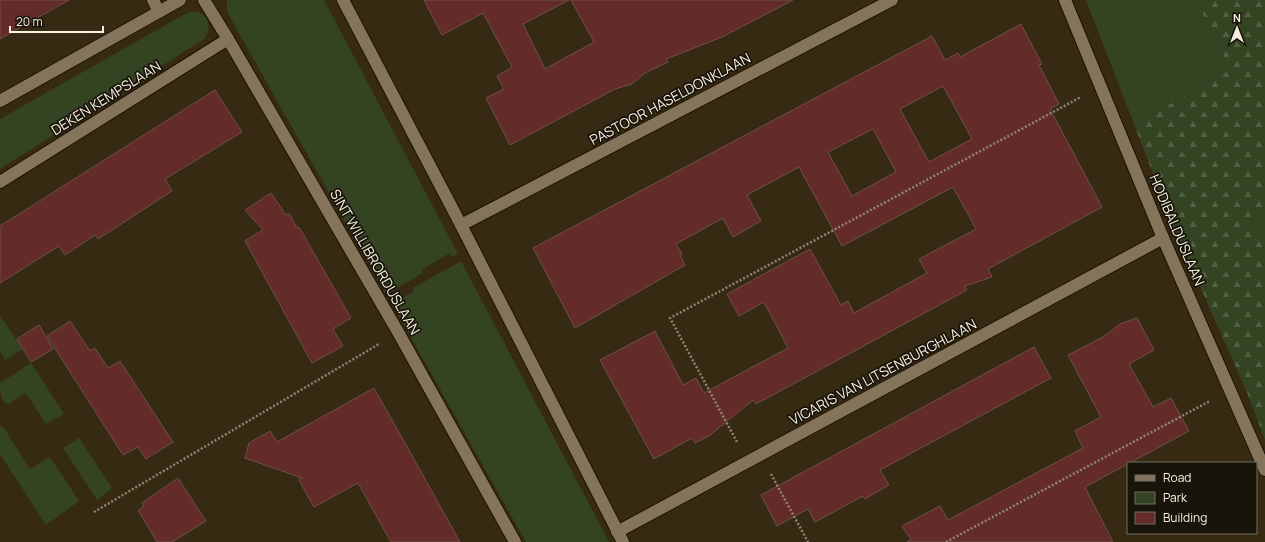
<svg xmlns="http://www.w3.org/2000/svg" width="1265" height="542" font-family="Manrope,sans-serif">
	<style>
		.green { fill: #344423 }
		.forest { fill: url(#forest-firs) }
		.building { fill: #642c29; stroke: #6d4f4c; fill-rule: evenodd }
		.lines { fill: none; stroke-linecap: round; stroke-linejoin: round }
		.minor-casing { stroke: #1e1200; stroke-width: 14 }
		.path { stroke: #8f8572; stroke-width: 2.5; stroke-dasharray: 2 2; stroke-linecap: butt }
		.minor { stroke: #83745b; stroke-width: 12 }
		.labels { text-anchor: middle; stroke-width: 3.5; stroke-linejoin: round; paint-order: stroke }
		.street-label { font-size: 14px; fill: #f7efe1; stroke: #19140a }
	</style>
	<defs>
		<pattern id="forest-firs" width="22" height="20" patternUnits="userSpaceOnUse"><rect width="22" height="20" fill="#344423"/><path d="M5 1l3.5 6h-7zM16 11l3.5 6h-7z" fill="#525f43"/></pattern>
	</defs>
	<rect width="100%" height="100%" fill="#372a13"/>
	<g class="green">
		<polygon points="227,0 324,0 458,254 452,257 450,253 421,270 423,273 386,294 231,19 227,11"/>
		<path d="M1086,0H1195C1203,15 1225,51 1226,66C1226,75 1146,117 1134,124Z"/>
		<path d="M196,11C209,16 212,28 204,39L0,169V119L178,18L190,12Z"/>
		<polygon points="1265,208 1265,252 1250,217"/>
		<polygon points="461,261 609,542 526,542 390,300 398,296 400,299 414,291 413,288"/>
		<polygon points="0,316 23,349 5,360 0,352"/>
		<path d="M31,363L64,414L46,424L26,393L8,404C0,400 0,391 0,383Z"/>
		<polygon points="0,426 4,428 30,469 50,457 79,501 46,525 0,454"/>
		<polygon points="79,438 112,488 97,500 63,448"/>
	</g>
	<path class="forest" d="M1195,0H1265V208L1250,217L1265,252V440L1246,390L1172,223L1134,124C1146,117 1226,75 1226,66C1225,51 1203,15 1195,0Z"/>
	<g class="building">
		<polygon points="0,0 69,0 0,39"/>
		<polygon points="424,0 569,0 523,24 545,69 594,42 571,0 793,0 722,37 666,59 668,62 645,73 632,84 615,89 510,145 486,98 504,89 497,76 512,67 483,13 442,35"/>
		<path d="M1021,24L1042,64L1039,65L1059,104L1050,109L1102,207L988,269L992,277L965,286L967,290L834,362L756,404L753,400L709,436L695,443L692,438L654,459L600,360L655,331L683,385L696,378L704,393L788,348L764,302L739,316L727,294L810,249L841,305L848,301L854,313L927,273L919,259L976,229L953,187L842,246L799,167L747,195L761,221L733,237L723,218L676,244L682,254L680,255L685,265L575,328L533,248L932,36L945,60L958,53L960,57ZM943,86L972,139L929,162L900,109ZM873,129L896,172L852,196L828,152Z"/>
		<polygon points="215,90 242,132 165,179 172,191 98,239 95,235 65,255 59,246 0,283 0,226"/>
		<polygon points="271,193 286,215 289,213 297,228 299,227 351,318 333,329 343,346 312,363 245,241 263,230 245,210"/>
		<polygon points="1137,318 1154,350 1129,364 1153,407 1171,398 1189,431 1085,487 1113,542 907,542 911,540 902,526 940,506 948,520 1083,448 1075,431 1101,417 1068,355 1103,337 1120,324"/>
		<polygon points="70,321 90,351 95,348 108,368 120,361 173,442 146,459 138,447 123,455 47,336"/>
		<polygon points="39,325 53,349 31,362 17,339"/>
		<polygon points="1034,347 1051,378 880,470 889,485 865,499 863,496 815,522 808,509 777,526 761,495"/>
		<polygon points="374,388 405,443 460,542 391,542 358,483 314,507 299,480 302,478 245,458 249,443 270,431 277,442"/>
		<polygon points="178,478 206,521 172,542 157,542 138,510 144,506 142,503"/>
	</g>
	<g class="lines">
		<g class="minor-casing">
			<g id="minor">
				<polyline points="153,0 159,12"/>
				<polyline points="204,0 228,39 398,332 515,542"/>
				<polyline points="343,0 461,225 623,542"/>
				<polyline points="1065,0 1163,238 1265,470"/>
				<polyline points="0,101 180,0"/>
				<polyline points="0,182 228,39"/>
				<polyline points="461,225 892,0"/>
				<polyline points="617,532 1163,238"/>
			</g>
		</g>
		<g class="path">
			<polyline points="737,442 670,318 1081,97"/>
			<polyline points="771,474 808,542"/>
			<polyline points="94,512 379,344"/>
			<polyline points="946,542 1210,401"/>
		</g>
		<use href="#minor" class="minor"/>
	</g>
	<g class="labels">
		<g class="street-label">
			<text transform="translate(106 98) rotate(-32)" y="5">DEKEN KEMPSLAAN</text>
			<text transform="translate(670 99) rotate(-28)" y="5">PASTOOR HASELDONKLAAN</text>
			<text transform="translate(1177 230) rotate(67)" y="5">HODIBALDUSLAAN</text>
			<text transform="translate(375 262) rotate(60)" y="5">SINT WILLIBRORDUSLAAN</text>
			<text transform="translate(883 372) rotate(-28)" y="5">VICARIS VAN LITSENBURGHLAAN</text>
		</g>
	</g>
	<rect x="1127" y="462" width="130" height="72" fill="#19140a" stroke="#726c60"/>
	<rect x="1135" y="475" width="20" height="6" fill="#83745b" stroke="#726c60"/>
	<text x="1163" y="482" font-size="12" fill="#f7efe1">Road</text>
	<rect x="1135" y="492" width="20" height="12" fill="#344423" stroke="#726c60"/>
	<text x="1163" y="502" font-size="12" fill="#f7efe1">Park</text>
	<rect x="1135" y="512" width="20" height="12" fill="#642c29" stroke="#726c60"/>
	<text x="1163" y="522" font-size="12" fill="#f7efe1">Building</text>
	<g transform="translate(1237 28)" stroke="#19140a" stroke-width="3" paint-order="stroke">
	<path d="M0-3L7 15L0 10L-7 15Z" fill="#f7efe1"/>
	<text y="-6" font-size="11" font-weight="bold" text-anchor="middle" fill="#f7efe1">N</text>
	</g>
	<path d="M10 26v6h93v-6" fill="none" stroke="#f7efe1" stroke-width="2"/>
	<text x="16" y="26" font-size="12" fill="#f7efe1" stroke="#19140a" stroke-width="3" paint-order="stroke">20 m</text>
</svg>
